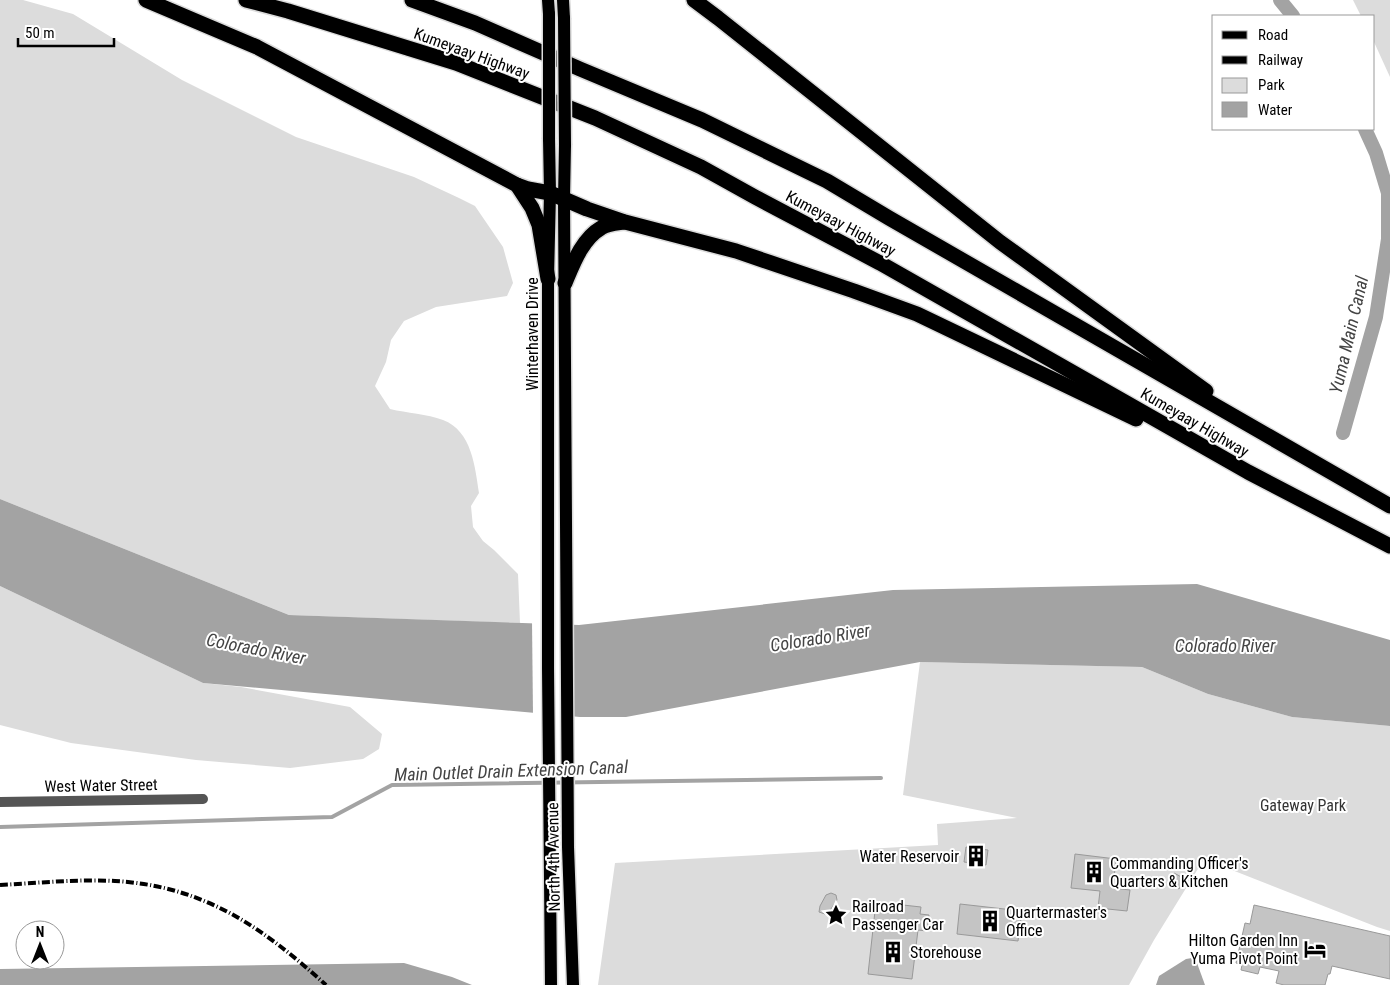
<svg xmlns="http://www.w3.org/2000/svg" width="1390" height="985" font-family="'Roboto Condensed',sans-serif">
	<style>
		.green { fill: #dcdcdc }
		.water { fill: #a3a3a3 }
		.pier { fill: #fff }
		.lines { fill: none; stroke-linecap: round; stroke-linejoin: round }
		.stream { stroke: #a3a3a3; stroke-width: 4 }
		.canal { stroke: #a3a3a3; stroke-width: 14 }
		.building { fill: #c4c4c4; stroke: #999 }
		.primary-casing { stroke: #dbdbdb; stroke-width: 15 }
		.highway-casing { stroke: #dbdbdb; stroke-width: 18 }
		.street { stroke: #555; stroke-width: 10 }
		.primary { stroke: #000; stroke-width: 12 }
		.highway { stroke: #000; stroke-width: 15 }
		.rail { stroke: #000; stroke-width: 4; stroke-dasharray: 8 2.5 1 2.5; stroke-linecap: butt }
		.primary-bridge-casing { stroke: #dbdbdb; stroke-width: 15; stroke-linecap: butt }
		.primary-bridge { stroke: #000; stroke-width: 12 }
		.labels { text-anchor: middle; stroke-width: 4; stroke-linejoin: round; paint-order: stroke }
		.street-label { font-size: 16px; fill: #000; stroke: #fff }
		.park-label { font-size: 16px; fill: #333; stroke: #fff }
		.poi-label { font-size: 16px; fill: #000; stroke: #fff; text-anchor: start }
		.water-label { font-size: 18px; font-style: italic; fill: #444; stroke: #fff }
	</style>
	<rect width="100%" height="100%" fill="#fff"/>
	<g class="green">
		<path d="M0,0H23L73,14L182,80L296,137L414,177L459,198L475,206L503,247L513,283L507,296L436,307L404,321L391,340L386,362L375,386L390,409C407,413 427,414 443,420C472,431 475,467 479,493L471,506L473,527L483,541L494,550L518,574L520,623L289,615L0,499Z"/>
		<polygon points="1353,0 1390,0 1390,77 1374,42 1374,16 1361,16"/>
		<polygon points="0,586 203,683 241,687 350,707 382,734 379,749 363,759 290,768 196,760 71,743 0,725"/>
		<polygon points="920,662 1142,667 1208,694 1292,717 1390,726 1390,931 1377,927 1204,859 1154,940 1129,985 598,985 615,863 938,845 937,824 1017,818 903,795"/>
	</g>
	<g class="water">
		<polygon points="0,499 289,615 579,625 893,590 1197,584 1390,640 1390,726 1292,717 1208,694 1142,667 920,662 626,717 580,717 203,683 0,586"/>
		<polygon points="1192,958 1197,963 1205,985 1156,985 1159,976 1186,959"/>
		<polygon points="404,963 452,977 472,985 0,985 0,969"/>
	</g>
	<polygon class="pier" points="532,621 573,622 574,719 533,715"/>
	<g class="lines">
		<polyline class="stream" points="0,827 332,817 392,785 881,778"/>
		<g class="canal">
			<polyline points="1280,0 1293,16"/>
			<polyline points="1343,433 1376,317 1388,239 1388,193 1376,153 1365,129"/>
		</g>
	</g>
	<g class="building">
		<polygon points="966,847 988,850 986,865 964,862"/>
		<polygon points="1075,854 1116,859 1113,888 1130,890 1127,911 1098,908 1100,891 1071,888"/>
		<polygon points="1174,873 1185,879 1179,889 1169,883"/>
		<polygon points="831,893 836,895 837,900 829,912 825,914 819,912 820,906 826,895"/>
		<polygon points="876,902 921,907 920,914 929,915 927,931 918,930 912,979 868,974"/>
		<polygon points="960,904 1022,911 1018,941 957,934"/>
		<polygon points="1254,905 1390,936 1390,979 1332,966 1330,974 1328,974 1325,985 1284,985 1276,983 1279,971 1260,967 1258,974 1241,970 1242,965 1236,963 1245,923 1250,924"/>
	</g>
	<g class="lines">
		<g class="primary-casing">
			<g id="primary">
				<polyline points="548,0 549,14"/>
				<polyline points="563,0 564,18"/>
				<polyline points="549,139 550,193 548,279 548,668 551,985"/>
				<polyline points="565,145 564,199 568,847 573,985"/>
			</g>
		</g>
		<g class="highway-casing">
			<g id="highway">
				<polyline points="146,0 257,47 517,185 532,208 539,225 548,279"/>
				<polyline points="246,0 288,11 456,63 595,118 701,167 755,197 880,263 1248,472 1390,546"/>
				<polyline points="412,0 475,23 580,69 702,120 827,181 889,218 1390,506"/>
				<polyline points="694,0 718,18 1000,242 1206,391"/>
				<polyline points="517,185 528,189 550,193 587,209 625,222 736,251 854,291 917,314 1136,419"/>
				<path d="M565,283C573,264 582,239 601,228C608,223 616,223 624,222"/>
			</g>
		</g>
		<polyline class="street" points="0,802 203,799"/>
		<use href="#primary" class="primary"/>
		<use href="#highway" class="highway"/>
		<path class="rail" d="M0,885C37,883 78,879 115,881C204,886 262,927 326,985"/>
		<g class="primary-bridge-casing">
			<g id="primary-bridge">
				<polyline points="549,14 549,139"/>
				<polyline points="564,18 565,145"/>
			</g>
		</g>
		<use href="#primary-bridge" class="primary-bridge"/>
	</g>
	<defs>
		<g id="building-bare" transform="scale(1.725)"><path d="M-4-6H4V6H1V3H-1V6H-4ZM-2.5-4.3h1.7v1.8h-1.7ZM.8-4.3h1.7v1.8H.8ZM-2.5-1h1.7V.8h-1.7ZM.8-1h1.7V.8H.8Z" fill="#000" stroke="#fff" stroke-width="2.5" paint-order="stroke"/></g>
		<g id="sight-bare" transform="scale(1.725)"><path d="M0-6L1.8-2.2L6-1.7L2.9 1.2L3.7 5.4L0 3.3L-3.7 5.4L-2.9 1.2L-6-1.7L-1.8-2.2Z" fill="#000" stroke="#fff" stroke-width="2.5" paint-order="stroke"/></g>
		<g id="hotel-bare" transform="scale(1.725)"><path d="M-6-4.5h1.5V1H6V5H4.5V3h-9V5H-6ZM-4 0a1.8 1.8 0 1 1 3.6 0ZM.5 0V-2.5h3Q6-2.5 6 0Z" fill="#000" stroke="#fff" stroke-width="2.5" paint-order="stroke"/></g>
	</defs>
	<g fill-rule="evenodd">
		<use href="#building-bare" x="976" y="856"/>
		<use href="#building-bare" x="1094" y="872"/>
		<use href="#sight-bare" x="836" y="915"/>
		<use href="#building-bare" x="990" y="921"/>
		<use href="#hotel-bare" x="1315" y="949"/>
		<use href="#building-bare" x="893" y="952"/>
	</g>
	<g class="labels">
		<g class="street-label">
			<text transform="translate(472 53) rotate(20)" y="6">Kumeyaay Highway</text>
			<text transform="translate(841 223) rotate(28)" y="6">Kumeyaay Highway</text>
			<text transform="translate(532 334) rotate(-90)" y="6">Winterhaven Drive</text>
			<text transform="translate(1195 422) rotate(30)" y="6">Kumeyaay Highway</text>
			<text transform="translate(101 785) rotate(-1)" y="6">West Water Street</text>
			<text transform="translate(553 857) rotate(-91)" y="6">North 4th Avenue</text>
		</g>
		<g class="park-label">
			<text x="1303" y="811">Gateway Park</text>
		</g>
		<g class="poi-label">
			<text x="959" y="862" text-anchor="end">Water Reservoir</text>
			<text x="1110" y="869">Commanding Officer's<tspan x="1110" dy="18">Quarters &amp; Kitchen</tspan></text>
			<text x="852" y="912">Railroad<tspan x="852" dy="18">Passenger Car</tspan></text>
			<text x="1006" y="918">Quartermaster's<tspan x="1006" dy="18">Office</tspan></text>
			<text x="1298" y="946" text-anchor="end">Hilton Garden Inn<tspan x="1298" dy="18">Yuma Pivot Point</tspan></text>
			<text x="910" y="958">Storehouse</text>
		</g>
		<g class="water-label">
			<text transform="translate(1349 335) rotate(-77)" y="6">Yuma Main Canal</text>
			<text transform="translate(820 638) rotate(-9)" y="6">Colorado River</text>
			<text x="1225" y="652">Colorado River</text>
			<text transform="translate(256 649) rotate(11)" y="6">Colorado River</text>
			<text transform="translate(511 771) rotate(-2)" y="6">Main Outlet Drain Extension Canal</text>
		</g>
	</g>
	<rect x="1212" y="15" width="162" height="115" fill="#ffffff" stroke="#999999"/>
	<rect x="1222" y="31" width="25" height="8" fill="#000000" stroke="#999999"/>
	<text x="1258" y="40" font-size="15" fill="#000000">Road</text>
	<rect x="1222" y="56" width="25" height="8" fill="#000000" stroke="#999999"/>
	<text x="1258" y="65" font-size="15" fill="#000000">Railway</text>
	<rect x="1222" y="78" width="25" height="15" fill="#dcdcdc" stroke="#999999"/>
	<text x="1258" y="90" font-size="15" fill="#000000">Park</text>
	<rect x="1222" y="102" width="25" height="15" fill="#a3a3a3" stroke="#999999"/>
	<text x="1258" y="115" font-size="15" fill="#000000">Water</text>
	<g transform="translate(40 945)"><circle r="24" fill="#ffffff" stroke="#999999"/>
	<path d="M0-4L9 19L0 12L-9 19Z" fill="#000000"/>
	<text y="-8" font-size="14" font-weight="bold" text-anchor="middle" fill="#000000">N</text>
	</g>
	<path d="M18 38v8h96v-8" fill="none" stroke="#000000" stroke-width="2.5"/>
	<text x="25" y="38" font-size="15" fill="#000000" stroke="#ffffff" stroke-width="4" paint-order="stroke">50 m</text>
</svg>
